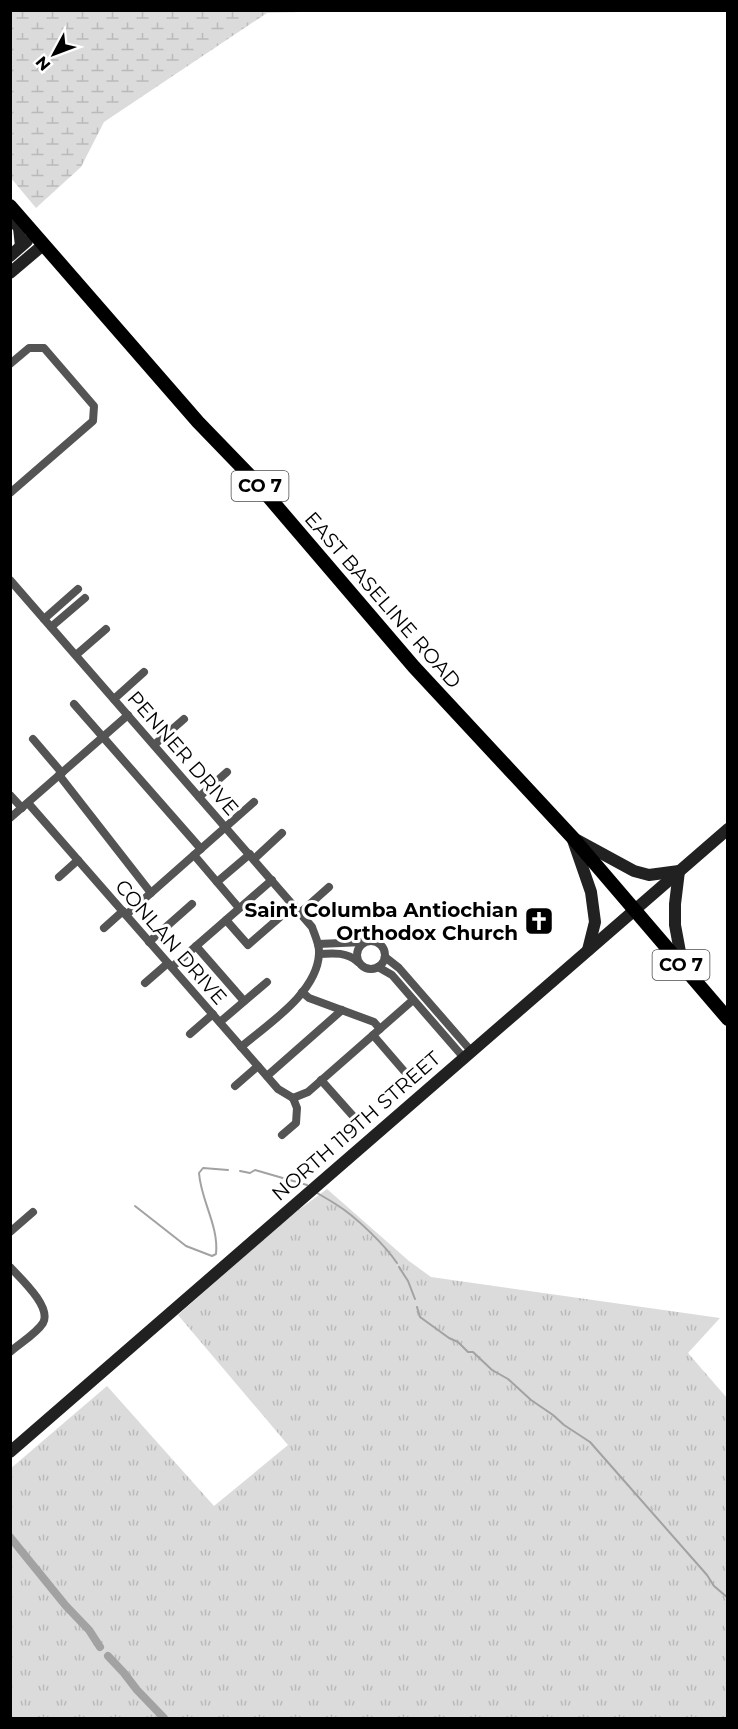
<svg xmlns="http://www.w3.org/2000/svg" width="738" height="1729" font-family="Montserrat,sans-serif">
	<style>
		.grass { fill: url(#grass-tufts) }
		.wetland { fill: url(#wetland-marsh) }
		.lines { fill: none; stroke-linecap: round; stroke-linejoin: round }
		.stream { stroke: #a2a2a2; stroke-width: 2 }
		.canal { stroke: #a2a2a2; stroke-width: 8 }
		.street { stroke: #545454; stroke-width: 8 }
		.secondary { stroke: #212121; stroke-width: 12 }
		.primary { stroke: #000; stroke-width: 14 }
		.labels { text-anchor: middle; stroke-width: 6; stroke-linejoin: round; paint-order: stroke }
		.shield { fill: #fff; stroke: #4c4c4c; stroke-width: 1.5 }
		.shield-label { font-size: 18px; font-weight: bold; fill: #000 }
		.street-label { font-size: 20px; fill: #000; stroke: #fff }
		.poi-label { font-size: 20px; font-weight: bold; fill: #000; stroke: #fff; text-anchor: end }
	</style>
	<defs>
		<pattern id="grass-tufts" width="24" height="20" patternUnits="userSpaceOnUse" patternTransform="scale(1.5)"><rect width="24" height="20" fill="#dbdbdb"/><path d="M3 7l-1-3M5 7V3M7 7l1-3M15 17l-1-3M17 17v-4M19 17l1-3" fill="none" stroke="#bababa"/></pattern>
		<pattern id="wetland-marsh" width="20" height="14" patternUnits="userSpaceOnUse" patternTransform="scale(1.5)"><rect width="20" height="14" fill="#dbdbdb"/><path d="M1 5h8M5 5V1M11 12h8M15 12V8" fill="none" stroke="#bababa"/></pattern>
	</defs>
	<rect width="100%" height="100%" fill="#fff"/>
	<polygon class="grass" points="327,1189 409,1261 431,1277 720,1318 688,1353 727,1398 727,1718 11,1718 10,1469 107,1386 214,1506 288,1445 178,1315 285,1220"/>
	<polygon class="wetland" points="10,11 11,10 336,11 267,13 104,122 81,167 36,208 11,178"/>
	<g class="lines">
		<g class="stream">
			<polyline points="240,1171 250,1173 255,1170 307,1185"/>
			<path d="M317,1193C324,1197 331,1201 337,1205C355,1216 385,1245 397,1263"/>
			<path d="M135,1206L186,1246L212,1256L216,1254C219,1226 201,1201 199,1173L203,1168L228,1170"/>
			<polyline points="399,1267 408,1281 415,1299"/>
			<polyline points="417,1307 420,1317 449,1338 458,1342 468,1352 473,1352 492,1370 508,1379 531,1400 553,1415 564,1425 590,1442 707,1575 714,1586 728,1598"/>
		</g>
		<g class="canal">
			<polyline points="10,1537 66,1606 89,1630 100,1647"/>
			<polyline points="108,1656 124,1673 137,1690 164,1718"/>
		</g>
		<g class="street">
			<polyline points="10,364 29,348 44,348 94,406 93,421 10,493"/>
			<path d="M10,580L312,927C315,936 320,945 319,954C317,993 268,1024 241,1047"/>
			<polyline points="44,619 78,589"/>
			<polyline points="51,627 85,598"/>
			<polyline points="76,655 106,629"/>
			<polyline points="114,699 144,672"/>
			<polyline points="74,704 201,849"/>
			<polyline points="33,739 62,773"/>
			<polyline points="154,745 184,719"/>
			<polyline points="59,775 151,893"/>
			<polyline points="10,795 22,808"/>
			<polyline points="199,797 227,772"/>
			<polyline points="28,803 278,1089 293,1098"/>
			<polyline points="10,818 128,715"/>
			<polyline points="194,855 239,908"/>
			<polyline points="254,859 282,833"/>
			<polyline points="59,877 78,860"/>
			<polyline points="217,882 250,854"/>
			<polyline points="301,912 329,887"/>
			<polyline points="126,915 254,802"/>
			<polyline points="226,920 248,945 294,905"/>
			<polyline points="104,928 123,911"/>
			<circle cx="371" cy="955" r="14"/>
			<polyline points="149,942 192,904"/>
			<polyline points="318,944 364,942"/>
			<polyline points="196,946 244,1001"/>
			<path d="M319,954C334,953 347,952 358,962"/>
			<polyline points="385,957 399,968 472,1052"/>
			<polyline points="172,967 272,880"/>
			<polyline points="378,967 392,975 464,1058"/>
			<polyline points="145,983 168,963"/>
			<polyline points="302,992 309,998 374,1022 380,1029"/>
			<polyline points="220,1022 267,982"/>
			<polyline points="190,1034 213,1014"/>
			<polyline points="373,1035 404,1071"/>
			<polyline points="267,1076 342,1010"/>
			<polyline points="321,1080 353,1116"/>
			<polyline points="235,1086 258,1066"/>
			<polyline points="293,1098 308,1092 413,1000"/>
			<polyline points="282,1135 296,1123 297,1108 293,1098"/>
			<polyline points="10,1232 33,1212"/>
			<path d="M10,1267C21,1279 52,1307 43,1323C36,1334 20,1343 10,1352"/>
		</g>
		<g class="secondary">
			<polyline points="10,217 19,228 21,246"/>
			<polyline points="10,256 27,241"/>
			<polyline points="10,273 43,245"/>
			<polyline points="573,840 591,892 595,922 588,950"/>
			<polyline points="577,840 634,871 649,875 679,871 675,904 675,925 683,968"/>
			<polyline points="10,1452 728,829"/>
		</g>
		<polyline class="primary" points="10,206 198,422 255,481 414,667 573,838 728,1019"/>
	</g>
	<defs>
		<g id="church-square" transform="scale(1.5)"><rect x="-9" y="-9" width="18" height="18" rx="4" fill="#000" stroke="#fff"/><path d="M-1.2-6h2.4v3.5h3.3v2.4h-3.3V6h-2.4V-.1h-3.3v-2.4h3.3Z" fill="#fff"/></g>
	</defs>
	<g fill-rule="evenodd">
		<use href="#church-square" x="539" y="921"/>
	</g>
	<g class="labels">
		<g class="shield">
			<rect x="231.5" y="471" width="57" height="30" rx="4.5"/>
			<rect x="652.5" y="950" width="57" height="30" rx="4.5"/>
		</g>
		<g class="shield-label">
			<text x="260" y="492">CO 7</text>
			<text x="681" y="971">CO 7</text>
		</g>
		<g class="street-label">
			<text transform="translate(383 600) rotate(49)" y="7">EAST BASELINE ROAD</text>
			<text transform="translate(183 753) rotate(49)" y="7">PENNER DRIVE</text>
			<text transform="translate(171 942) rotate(49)" y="7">CONLAN DRIVE</text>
			<text transform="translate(356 1126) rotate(-41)" y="7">NORTH 119TH STREET</text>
		</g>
		<g class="poi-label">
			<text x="518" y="917">Saint Columba Antiochian<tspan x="518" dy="23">Orthodox Church</tspan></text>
		</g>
	</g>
	<rect width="738" height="1729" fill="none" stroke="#000000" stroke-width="24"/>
	<g transform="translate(54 54) rotate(229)" stroke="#ffffff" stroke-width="4.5" paint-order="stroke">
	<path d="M0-4.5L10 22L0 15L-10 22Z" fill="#000000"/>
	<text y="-9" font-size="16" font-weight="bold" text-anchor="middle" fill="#000000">N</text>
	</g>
</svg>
